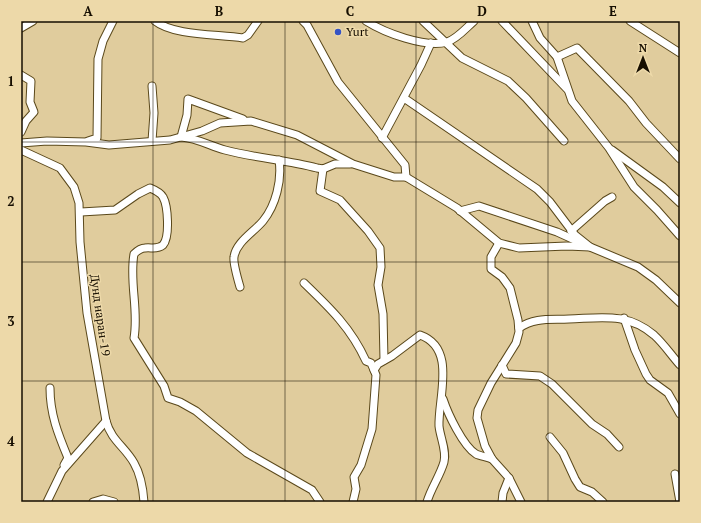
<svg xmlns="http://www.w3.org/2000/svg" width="701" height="523" font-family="'PT Serif',serif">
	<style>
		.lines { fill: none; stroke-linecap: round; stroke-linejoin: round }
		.minor-casing { stroke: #5a481b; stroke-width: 9 }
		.minor { stroke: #fff; stroke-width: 7 }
		.grid { fill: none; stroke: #160e01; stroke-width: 1; stroke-opacity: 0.55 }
		.poi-dot { fill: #3553c4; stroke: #edd9a9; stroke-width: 1.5 }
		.labels { text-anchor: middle; stroke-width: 3; stroke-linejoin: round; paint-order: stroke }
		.poi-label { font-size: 12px; fill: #160e01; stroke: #edd9a9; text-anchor: start }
		.street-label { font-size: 12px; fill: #160e01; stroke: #edd9a9 }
		.neatline { fill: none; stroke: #160e01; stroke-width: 1.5 }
		.grid-label { font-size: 13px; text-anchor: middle; font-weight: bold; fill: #160e01 }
	</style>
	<rect width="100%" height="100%" fill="#e0cc9d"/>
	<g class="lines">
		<g class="minor-casing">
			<g id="minor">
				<path d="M155,21C174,36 218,34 243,38L248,35L258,21"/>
				<polyline points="303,21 307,25 338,82 405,165 406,177"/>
				<path d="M366,21C385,33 425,48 447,42C457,39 466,28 474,21"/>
				<polyline points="423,21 462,58 508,81 526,98 564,141"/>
				<polyline points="502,21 567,89"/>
				<polyline points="532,21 540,38 557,57 572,101 609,148 634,187 657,210 680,236"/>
				<polyline points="630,21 680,53"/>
				<polyline points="21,28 33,21"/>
				<polyline points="557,57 577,48 629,101 646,123 680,159"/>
				<polyline points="21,75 31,81 30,102 34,112 26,121 21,132"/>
				<polyline points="404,98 537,189 550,202 575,235 590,247 557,232 479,206 460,211"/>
				<path d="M243,119L188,99L187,115L181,137C197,138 210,146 225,150C255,158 287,160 317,168L323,169L335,164H350"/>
				<polyline points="382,138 421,65 431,43"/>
				<polyline points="88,141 97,138 98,59 103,41 113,21"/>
				<polyline points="152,141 154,113 152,86"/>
				<polyline points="21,143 47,141 86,142 109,145 170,140 202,131 220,123 251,121 297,135 353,164 394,177 406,177 457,208 499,243 519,248 567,246 590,247 638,267 656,280 680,303"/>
				<path d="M21,150L60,168L74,187L79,203L80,242L87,313L106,421C111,440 125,447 134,463C141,475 143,488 144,502"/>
				<polyline points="612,150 663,187 680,203"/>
				<polyline points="323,169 320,191 340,200 368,231 380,248 381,267 378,285 383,314 384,360"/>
				<path d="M81,212L115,210L138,194L150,188C155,190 160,192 163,197C168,206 170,237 163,245C157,250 151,247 145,248C141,248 137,251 134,254C129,282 139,310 134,338L164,386L168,398L180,402L196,411L247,453L312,490L320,502"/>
				<polyline points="571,231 605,201 612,197"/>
				<polyline points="499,243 491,257 491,269 502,277 510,288 518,320 519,332 516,343 491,383 478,410 477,418 485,446 492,459 509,478 521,502"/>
				<path d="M304,283C330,308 351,328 366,361L371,363L374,370"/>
				<path d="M240,287C238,280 233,263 234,257C236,242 254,232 263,221C276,205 282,180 279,160"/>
				<polyline points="624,318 635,350 646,374 650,380 668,393 680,414"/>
				<path d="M519,328C535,317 551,320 569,319C601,318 627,312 654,335C664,344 671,355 680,365"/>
				<polyline points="502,365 506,374 540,376 552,384 592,424 607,434 619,447"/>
				<path d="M50,388C50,414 58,434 68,458L64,465"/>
				<path d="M443,399C448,414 463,446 476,454C480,456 487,457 492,459"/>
				<polyline points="550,437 563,453 575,479 580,487 592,492 603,502"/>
				<polyline points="675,474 680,502"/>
				<polyline points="47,502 62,471 106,421"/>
				<polyline points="93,502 103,499 114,502"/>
				<path d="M353,502L356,489L354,477L361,465L372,429L376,375L374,370L378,364L392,356L420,335C457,348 438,397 439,426C440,437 447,451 444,462C440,476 431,488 427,502"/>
				<polyline points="502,502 503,493 509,478"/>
			</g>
		</g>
		<use href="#minor" class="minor"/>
	</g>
	<path class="grid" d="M153,21V502M285,21V502M416,21V502M548,21V502M21,142H680M21,262H680M21,381H680"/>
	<circle class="poi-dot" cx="338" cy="32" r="4"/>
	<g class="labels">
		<g class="poi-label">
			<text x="346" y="36">Yurt</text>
		</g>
		<g class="street-label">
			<text transform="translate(100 315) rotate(82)" y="4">Дунд наран-19</text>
		</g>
	</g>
	<rect width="701" height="523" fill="none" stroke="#edd9a9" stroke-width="44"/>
	<g transform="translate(643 58)" stroke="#edd9a9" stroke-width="3" paint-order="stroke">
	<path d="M0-3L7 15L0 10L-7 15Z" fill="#160e01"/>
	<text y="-6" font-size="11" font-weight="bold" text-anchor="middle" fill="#160e01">N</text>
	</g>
	<rect x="22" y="22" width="657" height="479" class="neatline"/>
	<g class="grid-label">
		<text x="88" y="16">A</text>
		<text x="219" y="16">B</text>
		<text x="350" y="16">C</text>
		<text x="482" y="16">D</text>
		<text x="613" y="16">E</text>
		<text x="11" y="86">1</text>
		<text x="11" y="206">2</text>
		<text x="11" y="326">3</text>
		<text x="11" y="446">4</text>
	</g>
</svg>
